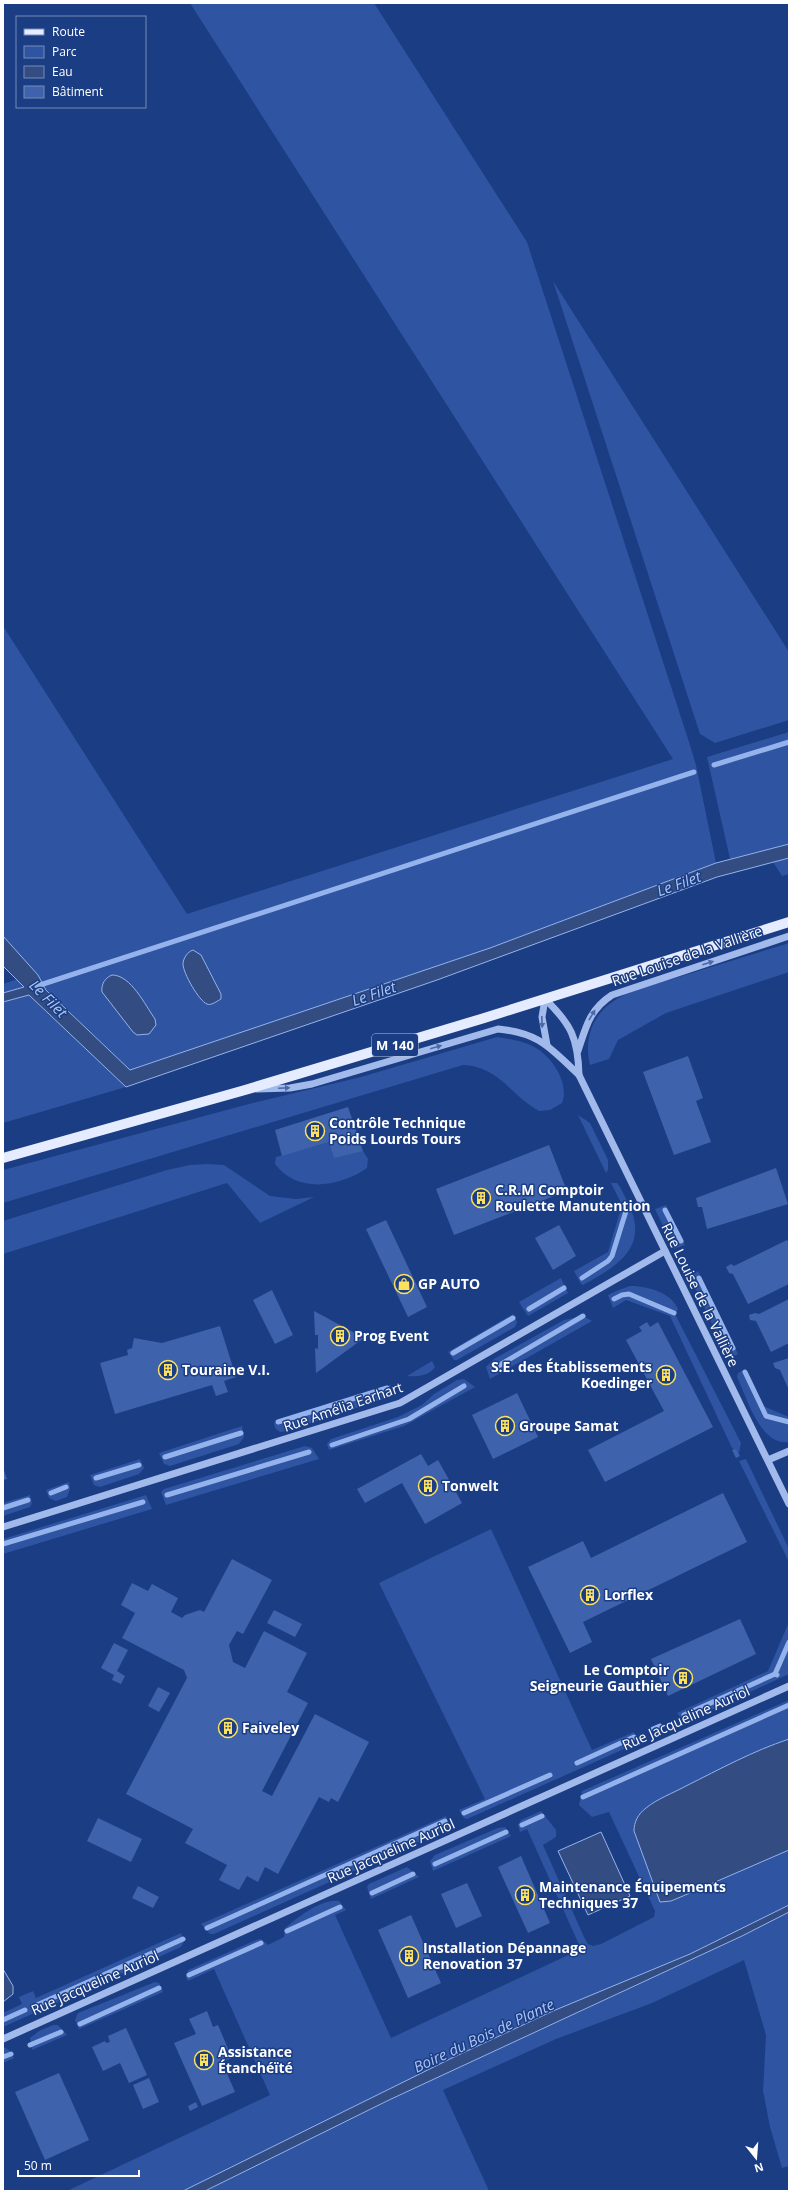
<svg xmlns="http://www.w3.org/2000/svg" width="792" height="2194" font-family="'Open Sans',sans-serif">
	<style>
		.green { fill: #2e54a2 }
		.water { fill: #334d82; stroke: #94b3ed }
		.lines { fill: none; stroke-linecap: round; stroke-linejoin: round }
		.stream { stroke: #94b3ed; stroke-width: 5 }
		.building { fill: #3e63ac }
		.minor { stroke: #a1baeb; stroke-width: 7 }
		.major { stroke: #e5ecff; stroke-width: 10 }
		.oneway { fill: #4a69a8 }
		.labels { text-anchor: middle; stroke-width: 3; stroke-linejoin: round; paint-order: stroke }
		.shield { fill: #1b3d84; stroke: #bbc5da; stroke-width: 1 }
		.shield-label { font-size: 13px; font-weight: bold; fill: #fff }
		.street-label { font-size: 14px; fill: #fff; stroke: #1b3d84 }
		.poi-label { font-size: 14px; font-weight: bold; fill: #fff; stroke: #1b3d84; text-anchor: start }
		.water-label { font-size: 15px; font-style: italic; fill: #acc4f3; stroke: #1b3d84 }
	</style>
	<rect width="100%" height="100%" fill="#1b3d84"/>
	<g class="green">
		<polygon points="190,3 374,3 527,242 689,742 696,765 716,863 490,948 130,1070 46,989 38,975 3,936 3,626 187,914 673,759"/>
		<polygon points="553,281 789,652 789,720 715,743 700,734"/>
		<polygon points="789,732 789,844 730,859 707,757"/>
		<polygon points="789,858 789,874 782,876 773,862"/>
		<path d="M789,943V972L666,1013L618,1040L609,1059L590,1065C584,1042 591,1017 611,1003C631,988 658,983 682,976C717,965 753,954 789,943Z"/>
		<polygon points="18,979 24,987 3,993 3,984"/>
		<polygon points="29,995 126,1087 3,1123 3,1002"/>
		<path d="M497,1037C509,1039 524,1041 536,1048C552,1057 570,1084 562,1103L550,1110L539,1111C510,1095 500,1067 463,1065L3,1203V1170L249,1104L361,1077Z"/>
		<polygon points="578,1115 590,1123 608,1160 608,1170 606,1173"/>
		<path d="M329,1142L363,1151L368,1159L367,1168C340,1187 297,1194 275,1164L276,1157Z"/>
		<polygon points="207,1164 224,1165 270,1196 296,1199 314,1197 260,1223 227,1183 3,1254 3,1221 167,1170 190,1165"/>
		<path d="M611,1183H617L620,1187C624,1195 629,1204 632,1212C646,1252 611,1269 583,1285L581,1284L574,1271L608,1252L622,1205Z"/>
		<polygon points="666,1205 685,1245 674,1249 655,1209"/>
		<polygon points="698,1271 738,1354 732,1357 727,1356 691,1279 691,1276"/>
		<polygon points="561,1278 568,1293 528,1316 519,1302"/>
		<path d="M630,1286C647,1286 671,1292 678,1309L675,1314L677,1318L741,1443L739,1453L732,1448L670,1316L626,1300L613,1308L608,1295L616,1291Z"/>
		<polygon points="513,1314 517,1322 515,1327 457,1360 454,1360 448,1352"/>
		<polygon points="583,1316 592,1321 490,1379 486,1367 494,1359 564,1320"/>
		<path d="M432,1361L435,1367C429,1376 417,1377 407,1376Z"/>
		<path d="M745,1369L763,1406L789,1417V1442C760,1446 747,1398 737,1377L738,1373Z"/>
		<polygon points="464,1379 475,1387 404,1426 329,1450 327,1444 331,1439 398,1417 422,1405 434,1394 457,1380"/>
		<polygon points="390,1385 392,1394 386,1398 287,1431 280,1432 275,1428 274,1423"/>
		<polygon points="242,1426 244,1437 239,1444 170,1466 164,1464 159,1453"/>
		<polygon points="305,1446 312,1448 319,1459 166,1505 161,1492 164,1489"/>
		<polygon points="140,1459 144,1468 139,1474 100,1487 94,1485 90,1475"/>
		<polygon points="746,1459 789,1549 789,1562 739,1461"/>
		<polygon points="69,1482 70,1489 67,1497 56,1501 49,1498 46,1490"/>
		<polygon points="30,1495 32,1503 30,1507 3,1516 3,1503"/>
		<polygon points="146,1495 152,1509 3,1554 3,1539"/>
		<polygon points="491,1529 592,1750 634,1732 637,1741 624,1749 467,1819 464,1818 459,1810 485,1799 379,1583"/>
		<path d="M789,1622V1674L692,1719C685,1721 681,1719 677,1713L768,1671Z"/>
		<path d="M789,1700V1739L772,1745L634,1824V1831L660,1902L671,1901L683,1896L789,1850V1905L690,1954L517,2027L454,2057L183,2191H67L270,2095L214,1969L188,1981L186,1977L188,1970L256,1940L261,1939L268,1945L284,1937L285,1928C299,1917 320,1899 339,1901L346,1910L335,1915L391,2038L581,1949L527,1829L520,1832L518,1825L521,1820L541,1811L556,1830V1837L543,1845L584,1937L588,1944L593,1946L601,1944L654,1917L655,1911L609,1812L592,1817L579,1805L582,1791Z"/>
		<polygon points="446,1816 449,1826 447,1829 214,1934 210,1934 201,1924"/>
		<polygon points="505,1827 511,1836 433,1871 430,1861 435,1855 498,1828"/>
		<polygon points="407,1867 419,1877 371,1899 367,1887 369,1884"/>
		<polygon points="789,1912 789,2166 782,2168 770,2127 763,2091 766,2035 744,1960 652,2003 556,2039 443,2090 489,2191 205,2191 389,2100 685,1963"/>
		<polygon points="181,1933 184,1942 181,1947 3,2027 3,2013 22,2004 19,1997 33,1991 36,1998"/>
		<polygon points="155,1982 159,1983 163,1992 79,2029 75,2020 78,2013"/>
		<polygon points="53,2025 58,2025 67,2035 32,2050 30,2038 39,2031"/>
		<polygon points="4,2047 10,2051 14,2058 3,2063"/>
	</g>
	<g class="water">
		<polygon points="789,844 789,858 717,877 437,980 126,1087 29,995 3,1002 3,993 24,987 3,966 3,936 38,975 46,990 130,1070 490,948 716,863"/>
		<path d="M193,950L201,955L221,994V999C217,1001 211,1006 207,1004C199,1001 183,973 183,964C183,959 187,952 193,950Z"/>
		<path d="M112,975C131,975 145,1005 155,1019L156,1025L149,1034L137,1035L133,1032L102,992C101,984 105,978 112,975Z"/>
		<path d="M789,1739V1850L683,1896L671,1901L660,1902L634,1831C634,1822 638,1814 646,1808C657,1799 673,1793 686,1786C720,1769 753,1751 789,1739Z"/>
		<polygon points="601,1832 630,1896 588,1915 558,1851"/>
		<polygon points="789,1905 789,1912 742,1936 389,2100 205,2191 183,2191 454,2057 553,2011 690,1954"/>
		<polygon points="3,1969 13,1986 13,1994 3,2002"/>
	</g>
	<g class="lines">
		<g class="stream">
			<polyline points="714,765 789,742"/>
			<polyline points="37,986 694,772"/>
			<polyline points="665,1210 681,1241"/>
			<polyline points="582,1278 608,1261 612,1256 626,1211"/>
			<polyline points="699,1278 733,1348"/>
			<polyline points="614,1299 622,1295 629,1294 674,1313"/>
			<polyline points="529,1309 564,1288"/>
			<polyline points="453,1353 513,1318"/>
			<polyline points="493,1369 583,1316"/>
			<polyline points="745,1372 766,1416 789,1422"/>
			<polyline points="278,1422 387,1388"/>
			<polyline points="332,1445 409,1419 464,1386"/>
			<polyline points="165,1457 241,1433"/>
			<polyline points="96,1478 139,1465"/>
			<polyline points="51,1493 66,1487"/>
			<polyline points="167,1495 309,1452"/>
			<polyline points="3,1508 28,1500"/>
			<polyline points="3,1544 143,1502"/>
			<polyline points="777,1675 775,1674 789,1642"/>
			<polyline points="684,1715 775,1674"/>
			<polyline points="653,1729 660,1726"/>
			<polyline points="577,1763 634,1737"/>
			<polyline points="583,1797 789,1705"/>
			<polyline points="464,1813 550,1775"/>
			<polyline points="522,1825 542,1816"/>
			<polyline points="435,1864 506,1832"/>
			<polyline points="372,1893 413,1874"/>
			<polyline points="207,1928 445,1821"/>
			<polyline points="287,1931 340,1907"/>
			<polyline points="189,1975 261,1943"/>
			<polyline points="37,2005 183,1939"/>
			<polyline points="3,2020 25,2010"/>
			<polyline points="80,2024 159,1988"/>
			<polyline points="30,2045 61,2032"/>
			<polyline points="3,2057 11,2054"/>
		</g>
	</g>
	<g class="building">
		<polygon points="688,1056 703,1098 696,1101 711,1142 674,1155 643,1072"/>
		<polygon points="348,1107 363,1151 334,1158 329,1142 282,1156 275,1130"/>
		<polygon points="549,1145 567,1191 454,1235 436,1189"/>
		<polygon points="776,1168 788,1204 707,1229 702,1207 698,1207 696,1198"/>
		<polygon points="386,1220 427,1307 408,1317 366,1229"/>
		<polygon points="559,1225 576,1256 553,1270 535,1238"/>
		<polygon points="787,1240 789,1244 789,1284 748,1304 733,1274 729,1273 726,1267 731,1264 734,1266"/>
		<polygon points="272,1290 293,1335 275,1344 253,1300"/>
		<polygon points="789,1299 789,1343 771,1352 756,1321 750,1320 749,1315 755,1313 759,1314"/>
		<polygon points="314,1311 364,1338 316,1373 315,1348 318,1349 318,1335 315,1335"/>
		<polygon points="647,1322 650,1327 658,1322 713,1427 605,1482 588,1450 664,1411 626,1340 642,1331 639,1327"/>
		<polygon points="220,1326 236,1377 224,1381 228,1392 216,1396 212,1385 115,1414 100,1363 128,1355 127,1350 132,1348 134,1338 162,1343"/>
		<polygon points="789,1358 789,1390 780,1370 775,1368 773,1363"/>
		<polygon points="517,1393 538,1437 493,1459 472,1415"/>
		<polygon points="736,1449 740,1456 736,1458 732,1450"/>
		<polygon points="421,1454 428,1466 438,1460 462,1503 425,1524 402,1483 365,1503 357,1489"/>
		<polygon points="3,1467 7,1479 3,1480"/>
		<polygon points="723,1493 747,1542 583,1622 592,1642 570,1653 528,1567 583,1541 591,1558"/>
		<polygon points="232,1559 272,1580 243,1634 237,1631 229,1645 233,1662 245,1668 264,1631 307,1653 287,1692 308,1703 262,1791 272,1796 315,1714 369,1742 338,1802 331,1798 329,1802 319,1797 278,1874 265,1867 258,1882 247,1876 239,1890 219,1880 227,1865 185,1843 193,1829 126,1794 187,1678 184,1670 122,1638 135,1613 121,1605 132,1583 148,1591 152,1584 178,1598 171,1612 182,1618 185,1615 200,1610 204,1612"/>
		<polygon points="274,1610 302,1624 295,1637 267,1623"/>
		<polygon points="740,1619 756,1654 668,1696 651,1659"/>
		<polygon points="114,1643 128,1650 117,1671 125,1676 121,1684 112,1680 114,1675 101,1668"/>
		<polygon points="158,1687 170,1693 159,1712 148,1706"/>
		<polygon points="98,1818 142,1839 131,1862 87,1841"/>
		<polygon points="521,1856 550,1923 528,1933 498,1867"/>
		<polygon points="467,1883 482,1916 456,1928 441,1894"/>
		<polygon points="138,1886 159,1897 153,1908 132,1898"/>
		<polygon points="411,1915 441,1983 408,1998 378,1930"/>
		<polygon points="207,2011 213,2027 218,2025 232,2058 222,2062 235,2092 202,2106 174,2043 196,2034 189,2019"/>
		<polygon points="126,2028 147,2075 129,2083 120,2063 103,2071 92,2047 105,2041 106,2043 110,2042 108,2036"/>
		<polygon points="59,2073 89,2140 45,2160 15,2092"/>
		<polygon points="149,2078 159,2102 143,2109 133,2085"/>
		<polygon points="196,2102 198,2107 190,2111 188,2106"/>
	</g>
	<g class="lines">
		<g class="minor">
			<path d="M545,999C571,1024 578,1038 579,1075L789,1504"/>
			<polyline points="545,999 542,1017 547,1045"/>
			<path d="M578,1051C586,1027 589,1010 612,995L789,936"/>
			<path d="M257,1089L290,1088L312,1084L498,1029C540,1033 550,1048 579,1075"/>
			<polyline points="768,1460 789,1451"/>
			<polyline points="3,1527 400,1403 665,1251"/>
			<polyline points="3,2039 789,1686"/>
		</g>
		<polyline class="major" points="3,1158 245,1090 481,1019 789,922"/>
	</g>
	<defs><path id="oneway-solid" d="M-6-.8H1V-3.2L6.5 0L1 3.2V.8H-6Z"/></defs>
	<g class="oneway">
		<use href="#oneway-solid" transform="translate(708 963) rotate(-18)"/>
		<use href="#oneway-solid" transform="translate(592 1015) rotate(-59)"/>
		<use href="#oneway-solid" transform="translate(542 1022) rotate(88)"/>
		<use href="#oneway-solid" transform="translate(436 1047) rotate(-16)"/>
		<use href="#oneway-solid" transform="translate(284 1088) rotate(-3)"/>
	</g>
	<defs>
		<g id="building-ring" transform="scale(1)"><circle r="9.5" fill="#1b3d84" stroke="#fde15d" stroke-width="1.5"/><path d="M-4-6H4V6H1V3H-1V6H-4ZM-2.5-4.3h1.7v1.8h-1.7ZM.8-4.3h1.7v1.8H.8ZM-2.5-1h1.7V.8h-1.7ZM.8-1h1.7V.8H.8Z" fill="#fde15d"/></g>
		<g id="shop-ring" transform="scale(1)"><circle r="9.5" fill="#1b3d84" stroke="#fde15d" stroke-width="1.5"/><path d="M-5-2.5h2.3a2.7 3.5 0 0 1 5.4 0H5L5.5 6h-11ZM-1.5-2.5h3a1.5 2.3 0 0 0-3 0Z" fill="#fde15d"/></g>
	</defs>
	<g fill-rule="evenodd">
		<use href="#building-ring" x="315" y="1131"/>
		<use href="#building-ring" x="481" y="1198"/>
		<use href="#shop-ring" x="404" y="1284"/>
		<use href="#building-ring" x="340" y="1336"/>
		<use href="#building-ring" x="168" y="1370"/>
		<use href="#building-ring" x="666" y="1375"/>
		<use href="#building-ring" x="505" y="1426"/>
		<use href="#building-ring" x="428" y="1486"/>
		<use href="#building-ring" x="590" y="1595"/>
		<use href="#building-ring" x="683" y="1678"/>
		<use href="#building-ring" x="228" y="1728"/>
		<use href="#building-ring" x="525" y="1895"/>
		<use href="#building-ring" x="409" y="1956"/>
		<use href="#building-ring" x="204" y="2060"/>
	</g>
	<g class="labels">
		<rect class="shield" x="372" y="1034" width="46" height="22" rx="3"/>
		<g class="shield-label">
			<text x="395" y="1050">M 140</text>
		</g>
		<g class="street-label">
			<text transform="translate(687 956) rotate(-19)" y="5">Rue Louise de la Vallière</text>
			<text transform="translate(700 1295) rotate(64)" y="5">Rue Louise de la Vallière</text>
			<text transform="translate(343 1407) rotate(-19)" y="5">Rue Amélia Earhart</text>
			<text transform="translate(686 1718) rotate(-24)" y="5">Rue Jacqueline Auriol</text>
			<text transform="translate(391 1851) rotate(-24)" y="5">Rue Jacqueline Auriol</text>
			<text transform="translate(95 1983) rotate(-24)" y="5">Rue Jacqueline Auriol</text>
		</g>
		<g class="poi-label">
			<text x="329" y="1128">Contrôle Technique<tspan x="329" dy="16">Poids Lourds Tours</tspan></text>
			<text x="495" y="1195">C.R.M Comptoir<tspan x="495" dy="16">Roulette Manutention</tspan></text>
			<text x="418" y="1289">GP AUTO</text>
			<text x="354" y="1341">Prog Event</text>
			<text x="652" y="1372" text-anchor="end">S.E. des Établissements<tspan x="652" dy="16">Koedinger</tspan></text>
			<text x="182" y="1375">Touraine V.I.</text>
			<text x="519" y="1431">Groupe Samat</text>
			<text x="442" y="1491">Tonwelt</text>
			<text x="604" y="1600">Lorflex</text>
			<text x="669" y="1675" text-anchor="end">Le Comptoir<tspan x="669" dy="16">Seigneurie Gauthier</tspan></text>
			<text x="242" y="1733">Faiveley</text>
			<text x="539" y="1892">Maintenance Équipements<tspan x="539" dy="16">Techniques 37</tspan></text>
			<text x="423" y="1953">Installation Dépannage<tspan x="423" dy="16">Renovation 37</tspan></text>
			<text x="218" y="2057">Assistance<tspan x="218" dy="16">Étanchéïté</tspan></text>
		</g>
		<g class="water-label">
			<text transform="translate(679 884) rotate(-20)" y="5">Le Filet</text>
			<text transform="translate(374 994) rotate(-19)" y="5">Le Filet</text>
			<text transform="translate(48 999) rotate(45)" y="5">Le Filet</text>
			<text transform="translate(484 2036) rotate(-25)" y="5">Boire du Bois de Plante</text>
		</g>
	</g>
	<rect width="792" height="2194" fill="none" stroke="#ffffff" stroke-width="8"/>
	<rect x="16" y="16" width="130" height="92" fill="#1b3d84" stroke="#768bb5"/>
	<rect x="24" y="29" width="20" height="6" fill="#e5ecff" stroke="#768bb5"/>
	<text x="52" y="36" font-size="12" fill="#ffffff">Route</text>
	<rect x="24" y="46" width="20" height="12" fill="#2e54a2" stroke="#768bb5"/>
	<text x="52" y="56" font-size="12" fill="#ffffff">Parc</text>
	<rect x="24" y="66" width="20" height="12" fill="#334d82" stroke="#768bb5"/>
	<text x="52" y="76" font-size="12" fill="#ffffff">Eau</text>
	<rect x="24" y="86" width="20" height="12" fill="#3e63ac" stroke="#768bb5"/>
	<text x="52" y="96" font-size="12" fill="#ffffff">Bâtiment</text>
	<g transform="translate(756 2158) rotate(163)" stroke="#1b3d84" stroke-width="3" paint-order="stroke">
	<path d="M0-3L7 15L0 10L-7 15Z" fill="#ffffff"/>
	<text y="-6" font-size="11" font-weight="bold" text-anchor="middle" fill="#ffffff">N</text>
	</g>
	<path d="M18 2170v6h121v-6" fill="none" stroke="#ffffff" stroke-width="2"/>
	<text x="24" y="2170" font-size="12" fill="#ffffff" stroke="#1b3d84" stroke-width="3" paint-order="stroke">50 m</text>
</svg>
